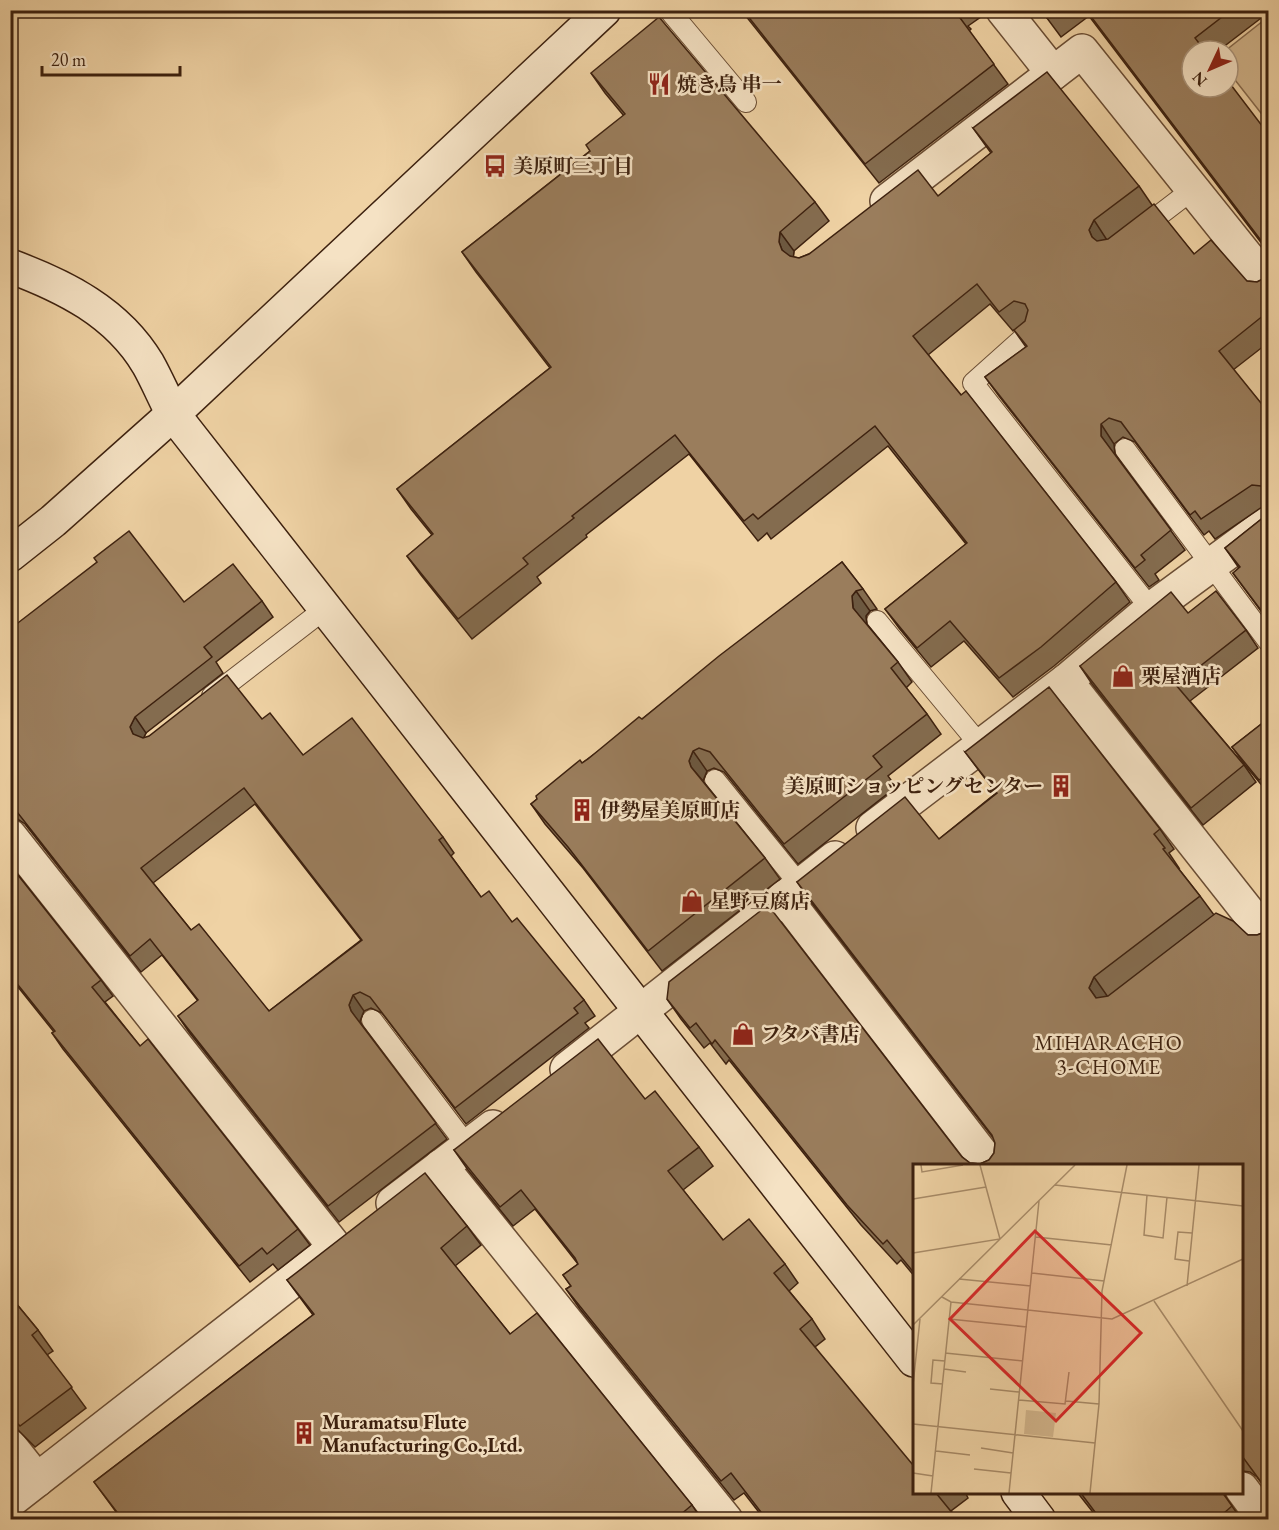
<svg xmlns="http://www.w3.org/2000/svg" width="1279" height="1530" font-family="'EB Garamond','Noto Serif JP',serif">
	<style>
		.green { fill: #d1b48b; stroke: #876a4d; stroke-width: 1.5 }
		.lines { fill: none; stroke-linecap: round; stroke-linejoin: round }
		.lane-casing { stroke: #6a4d34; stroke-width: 22 }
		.street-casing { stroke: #6a4d34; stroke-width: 36 }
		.secondary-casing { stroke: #3d210f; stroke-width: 36 }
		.lane { stroke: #f5e2c4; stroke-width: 20 }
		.street { stroke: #f5e2c4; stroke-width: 33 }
		.secondary { stroke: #f5e2c4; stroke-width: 33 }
		.wall { fill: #846c4f; stroke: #3d210f; stroke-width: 1.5; fill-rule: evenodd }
		.shaded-wall { fill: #6c5840; stroke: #3d210f; stroke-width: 1.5 }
		.building { fill: #9a7d5c; stroke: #3d210f; stroke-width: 1.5; fill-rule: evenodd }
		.labels { text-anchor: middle; stroke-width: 5; stroke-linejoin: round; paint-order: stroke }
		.poi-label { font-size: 20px; font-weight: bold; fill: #3d210f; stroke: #f5e2c4; text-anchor: start }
		.neighbourhood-label { font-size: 21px; letter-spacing: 1.5px; fill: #3d210f; stroke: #f5e2c4 }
		.inset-road { fill: none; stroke: #a88b68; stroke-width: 1.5 }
		.view { fill: #d62828; fill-opacity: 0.15; stroke: #d62828; stroke-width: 3 }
		.inset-edge { fill: none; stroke: #3d210f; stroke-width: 3 }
	</style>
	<rect width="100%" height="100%" fill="#efd2a4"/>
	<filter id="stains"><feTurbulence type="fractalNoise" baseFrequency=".00333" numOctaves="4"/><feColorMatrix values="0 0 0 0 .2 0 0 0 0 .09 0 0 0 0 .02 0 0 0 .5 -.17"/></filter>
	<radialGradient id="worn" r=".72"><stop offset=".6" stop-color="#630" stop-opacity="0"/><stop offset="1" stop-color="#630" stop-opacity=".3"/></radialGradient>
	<polygon class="green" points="1268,17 1268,122 1228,71 1228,51 1225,51"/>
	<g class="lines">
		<g class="lane-casing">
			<g id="lane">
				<polyline points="669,10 746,102"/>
				<polyline points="1141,229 1192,190"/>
				<polyline points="1030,332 973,383 1151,609"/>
				<polyline points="1125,449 1268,641"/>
				<polyline points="877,621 980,745"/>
				<polyline points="212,696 326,608"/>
				<polyline points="715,780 800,885"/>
				<polyline points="372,1020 468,1147"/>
			</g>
		</g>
		<g class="street-casing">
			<g id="street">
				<polyline points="1003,10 1053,73"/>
				<polyline points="887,201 1082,51 1268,283"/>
				<polyline points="1066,681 1268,937"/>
				<polyline points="873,828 1066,681 1151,609 1268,523"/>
				<polyline points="10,836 335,1247"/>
				<polyline points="784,897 991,1166"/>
				<polyline points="567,1069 835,858"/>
				<polyline points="441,1166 726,1520"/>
				<polyline points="393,1203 493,1127"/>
				<polyline points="10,1446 37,1480"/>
				<polyline points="1242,1489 1265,1520"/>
				<polyline points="10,1501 324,1256"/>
			</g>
		</g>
		<g class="secondary-casing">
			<g id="secondary">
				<path d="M10,266C64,286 117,312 148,364C157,380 164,397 173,414L914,1360"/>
				<polyline points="10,555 53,521 173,414 604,10"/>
				<polyline points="1018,1492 1039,1520"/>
			</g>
		</g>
		<use href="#lane" class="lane"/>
		<use href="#street" class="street"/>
		<use href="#secondary" class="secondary"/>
	</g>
	<g class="wall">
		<polygon points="741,10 985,10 985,14 968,26 971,29 969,31 1008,84 879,183"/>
		<polygon points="1041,10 1269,10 1269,12 1218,51 1192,51 1269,135 1269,253 1089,16 1061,37"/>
		<polygon points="591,73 815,202 829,221 794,251 793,257 799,258 809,254 938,196 991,153 973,128 1139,186 1152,205 1194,254 1247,281 1257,282 1265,278 1269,274 1269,342 1233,370 1269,413 1269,505 1265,505 1215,539 1209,531 1204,535 1135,442 1123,437 1114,444 1115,454 1185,550 1155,574 1159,580 1149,587 999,396 985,377 1026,347 1014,330 1013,331 990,304 928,355 1116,582 1130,602 1054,666 1013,697 964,641 931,667 899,628 885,609 966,544 888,446 771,539 767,533 758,541 689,454 586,535 587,537 537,577 541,583 472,639 421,575 407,556 432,535 411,509 397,489 550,368 476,272 462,252 590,151 624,116 605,93"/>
		<polygon points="1269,513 1269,622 1233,573 1239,568 1225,548"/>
		<polygon points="842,562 863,589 877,609 870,611 866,616 867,624 898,662 912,682 906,688 927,714 941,734 888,776 896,787 798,864 724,772 714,768 707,771 703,781 765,858 780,879 662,971 583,868 545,824 531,804 582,763 642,719"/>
		<path d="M262,601L273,617L216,662L223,673L146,733L143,738L262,719L303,755L443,837L454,853L451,856L481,897L512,922L584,1000L595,1016L585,1023L589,1028L466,1124L382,1013L371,1008L364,1011L360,1021L362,1025L447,1139L339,1222L189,1032L178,1016L198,1001L162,955L141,972L25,824L16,818H10V629L184,602ZM255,804L361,940L269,1011L191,930L153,883Z"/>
		<polygon points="1188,613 1246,630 1258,648 1190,701 1244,765 1256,782 1203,825 1092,684 1080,666"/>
		<polygon points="1269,718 1269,794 1245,765 1232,747"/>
		<polygon points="965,752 1160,829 1174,849 1169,853 1179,868 1178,868 1200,896 1214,915 1248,935 1257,935 1265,932 1269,927 1269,1493 1257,1477 1250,1472 1242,1471 1242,1166 915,1166 915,1277 901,1260 897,1264 861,1225 729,1060 726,1064 710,1043 704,1048 681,1019 667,999 962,1157 970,1163 980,1164 989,1160 994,1153 995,1143 994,1139 811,902 797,882 939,839 996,793"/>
		<polygon points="10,865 101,980 113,996 105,1002 140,1046 298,1229 310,1245 278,1270 273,1264 250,1282 63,1049 52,1033 54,1032 10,977"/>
		<polygon points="645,1099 699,1147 713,1166 683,1190 723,1240 785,1264 798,1283 789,1291 812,1319 825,1339 815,1347 915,1492 965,1492 968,1498 951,1511 958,1520 765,1520 744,1493 734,1500 580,1309 566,1289 571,1286 563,1275 578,1264 535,1209 513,1226 468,1170 454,1150"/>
		<polygon points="467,1226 481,1245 455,1266 510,1334 692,1505 702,1520 122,1520 94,1482 313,1315 287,1280"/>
		<polygon points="10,1296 38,1330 53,1351 47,1355 86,1408 35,1447 17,1429 10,1428"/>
		<polygon points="1077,1492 1224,1492 1226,1498 1242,1520 1099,1520"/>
	</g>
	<g class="shaded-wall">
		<polygon points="1094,220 1107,240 1103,250 1092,237 1089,230"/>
		<polygon points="780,232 794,251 793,262 782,250 779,242"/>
		<polygon points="1101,424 1114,444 1115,456 1101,436"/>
		<polygon points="856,591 870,611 866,616 867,628 853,608 852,596"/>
		<polygon points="135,717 146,733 141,743 133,734 130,727"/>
		<polygon points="693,751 707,771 703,781 691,767 689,761"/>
		<polygon points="1094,977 1108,997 1103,1008 1089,988"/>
		<polygon points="353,995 364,1011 360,1021 362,1027 351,1011 349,1005"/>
	</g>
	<g class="building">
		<polygon points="743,10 956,10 955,11 994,64 865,164"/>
		<polygon points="1042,10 1057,10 1047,18"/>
		<polygon points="1086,10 1231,10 1195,38 1205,51 1192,51 1192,87 1228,87 1228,81 1269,135 1269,251"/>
		<polygon points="659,17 815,202 780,232 779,242 782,250 790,256 799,258 809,254 918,170 938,196 992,152 973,128 1047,72 1139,186 1094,220 1089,230 1092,237 1097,241 1108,239 1154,204 1194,254 1211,240 1247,281 1257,282 1265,278 1269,274 1269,311 1219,351 1269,413 1269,492 1261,486 1252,485 1201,519 1195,511 1190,515 1121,422 1109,418 1101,424 1101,436 1171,530 1141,555 1145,560 1135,568 985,377 1027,346 1014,330 1025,321 1028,310 1025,304 1014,301 999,312 977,284 913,336 961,395 966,391 1116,582 1041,647 999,678 950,621 917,648 885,609 967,543 875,426 758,519 753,514 744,521 675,435 572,516 574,518 523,558 528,564 458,619 407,556 433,534 397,489 551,367 462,252 590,151 586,145 625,114 591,73"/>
		<polygon points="1269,513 1269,609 1263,613 1233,573 1240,567 1225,548"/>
		<path d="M129,531L184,602L233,564L262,601L204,647L212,657L135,717L130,727L133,734L143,738L149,736L227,675L262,719L270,713L303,755L352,718L443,837L439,840L481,897L489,891L512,922L517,918L584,1000L574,1008L578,1013L455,1108L370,997L360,992L353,995L349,1005L351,1011L436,1123L328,1206L178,1016L198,1000L150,939L130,956L14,808L10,806V629L97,562L94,558ZM244,788L362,940L269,1011L199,924L191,930L141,868Z"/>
		<polygon points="842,562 863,589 856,591 852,596 853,608 898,662 891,668 927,714 873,756 882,767 784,844 710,752 699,748 693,751 689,761 691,767 765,858 648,951 568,847 531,804 537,799 536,796 580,760 582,763 588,759 639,717 642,719 719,656"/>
		<polygon points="1216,591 1246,630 1176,685 1244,765 1191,808 1080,666 1171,592 1188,613"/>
		<polygon points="1049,687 1160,829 1154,834 1165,848 1163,849 1200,896 1094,977 1089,988 1096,998 1108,996 1216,913 1233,921 1248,935 1257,935 1265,932 1269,927 1269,1484 1265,1480 1261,1482 1242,1456 1242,1166 915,1166 915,1274 887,1240 883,1244 847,1205 715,1040 712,1044 696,1023 690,1028 667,999 669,982 768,905 962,1157 970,1163 980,1164 989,1160 994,1153 995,1143 992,1135 797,882 905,797 939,839 997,793 965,752"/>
		<polygon points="1269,718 1269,773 1259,780 1232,747"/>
		<polygon points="10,865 101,980 92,987 140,1046 148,1039 298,1229 267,1254 262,1248 239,1266 52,1033 55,1031 10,975"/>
		<polygon points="598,1039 645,1099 655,1091 699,1147 668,1171 723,1240 749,1219 785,1264 774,1273 812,1319 800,1329 913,1465 915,1464 915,1492 937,1492 936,1493 958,1520 767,1520 731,1473 721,1481 566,1289 571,1286 563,1275 578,1264 575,1258 521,1190 500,1207 454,1150"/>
		<polygon points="425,1173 467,1226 441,1248 510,1334 537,1313 692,1505 674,1520 123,1520 94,1482 314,1314 287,1280"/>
		<polygon points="10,1296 38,1330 32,1335 72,1387 20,1426 10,1416"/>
		<polygon points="1080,1492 1222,1492 1232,1506 1216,1520 1101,1520"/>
	</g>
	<defs>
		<g id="restaurant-bare" transform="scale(1.8)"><path d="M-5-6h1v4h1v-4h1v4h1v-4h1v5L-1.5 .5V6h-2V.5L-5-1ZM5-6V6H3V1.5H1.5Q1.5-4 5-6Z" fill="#8f2418" stroke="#f5e2c4" stroke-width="2.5" paint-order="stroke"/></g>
		<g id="bus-bare" transform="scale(1.8)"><path d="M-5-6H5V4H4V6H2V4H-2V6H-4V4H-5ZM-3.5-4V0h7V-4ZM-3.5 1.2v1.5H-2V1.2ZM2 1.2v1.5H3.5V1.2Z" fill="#8f2418" stroke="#f5e2c4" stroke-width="2.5" paint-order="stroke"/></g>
		<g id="shop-bare" transform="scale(1.8)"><path d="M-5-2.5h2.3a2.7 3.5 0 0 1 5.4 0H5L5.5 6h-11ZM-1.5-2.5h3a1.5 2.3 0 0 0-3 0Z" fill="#8f2418" stroke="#f5e2c4" stroke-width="2.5" paint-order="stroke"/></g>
		<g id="building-bare" transform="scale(1.8)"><path d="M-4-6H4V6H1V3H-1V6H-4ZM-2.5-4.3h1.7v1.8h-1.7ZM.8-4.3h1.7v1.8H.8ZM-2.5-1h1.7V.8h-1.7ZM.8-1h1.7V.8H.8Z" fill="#8f2418" stroke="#f5e2c4" stroke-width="2.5" paint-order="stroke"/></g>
	</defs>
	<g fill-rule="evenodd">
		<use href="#restaurant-bare" x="659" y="84"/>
		<use href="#bus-bare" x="495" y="166"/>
		<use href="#shop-bare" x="1123" y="676"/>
		<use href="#building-bare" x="1061" y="786"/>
		<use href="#building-bare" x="582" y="810"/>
		<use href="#shop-bare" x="692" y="901"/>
		<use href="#shop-bare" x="743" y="1034"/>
		<use href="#building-bare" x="304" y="1433"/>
	</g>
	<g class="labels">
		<g class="poi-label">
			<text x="677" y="91">焼き鳥 串一</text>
			<text x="513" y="173">美原町三丁目</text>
			<text x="1141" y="683">栗屋酒店</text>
			<text x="1043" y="793" text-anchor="end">美原町ショッピングセンター</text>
			<text x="600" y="817">伊勢屋美原町店</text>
			<text x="710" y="908">星野豆腐店</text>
			<text x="761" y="1041">フタバ書店</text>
			<text x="322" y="1429">Muramatsu Flute<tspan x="322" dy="23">Manufacturing Co.,Ltd.</tspan></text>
		</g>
		<g class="neighbourhood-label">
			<text x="1109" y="1050">MIHARACHO<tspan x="1109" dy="24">3-CHOME</tspan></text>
		</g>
	</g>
	<g transform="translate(913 1164)">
		<rect width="330" height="330" fill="#efd2a4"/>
		<path d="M113,246L143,249L140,273L111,270Z" fill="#d1b48b"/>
		<path class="inset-road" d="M8,1L9,8L50,1M142,21L330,42M234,31L231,71L250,74L254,33M0,35L73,23M123,73L199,81M0,89L87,75L67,1M276,97L262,95L265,68L279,69M119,109L191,117M46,115L118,122M274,122L286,1M29,133L38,138L199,155L330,95M241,137L330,267M36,155L114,163M0,161L162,1M32,189L110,197M31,205L53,208M30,220L18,219L20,196L32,197M0,221L7,155M77,225L106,228M106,236L152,240L156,208M153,237L186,240M0,260L182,279M68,284L100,289M23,287L57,291M61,305L98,309M0,309L20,312M18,329L38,138M96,329L126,37M177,329L186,240L189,127L214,1"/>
		<path class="view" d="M122,67L228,169L143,257L37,155Z"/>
		<rect width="330" height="330" class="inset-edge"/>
	</g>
	<rect width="1279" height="1530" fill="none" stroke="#efd2a4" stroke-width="36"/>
	<rect x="12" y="12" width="1255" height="1506" fill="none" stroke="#3d210f" stroke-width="3"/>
	<rect x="18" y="18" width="1243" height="1494" fill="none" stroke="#3d210f" stroke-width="1.5"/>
	<g transform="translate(1210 69) rotate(226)"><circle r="28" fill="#f5e2c4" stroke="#ab957c" stroke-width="1.5"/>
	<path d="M0-4.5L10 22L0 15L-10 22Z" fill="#8f2418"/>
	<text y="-9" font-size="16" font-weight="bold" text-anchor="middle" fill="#3d210f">N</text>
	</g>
	<path d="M42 66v9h138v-9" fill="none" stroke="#3d210f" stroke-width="3"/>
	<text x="51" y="66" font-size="18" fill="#3d210f" stroke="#f5e2c4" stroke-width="4.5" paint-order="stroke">20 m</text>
	<rect width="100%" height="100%" filter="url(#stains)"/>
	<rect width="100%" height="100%" fill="url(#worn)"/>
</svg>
